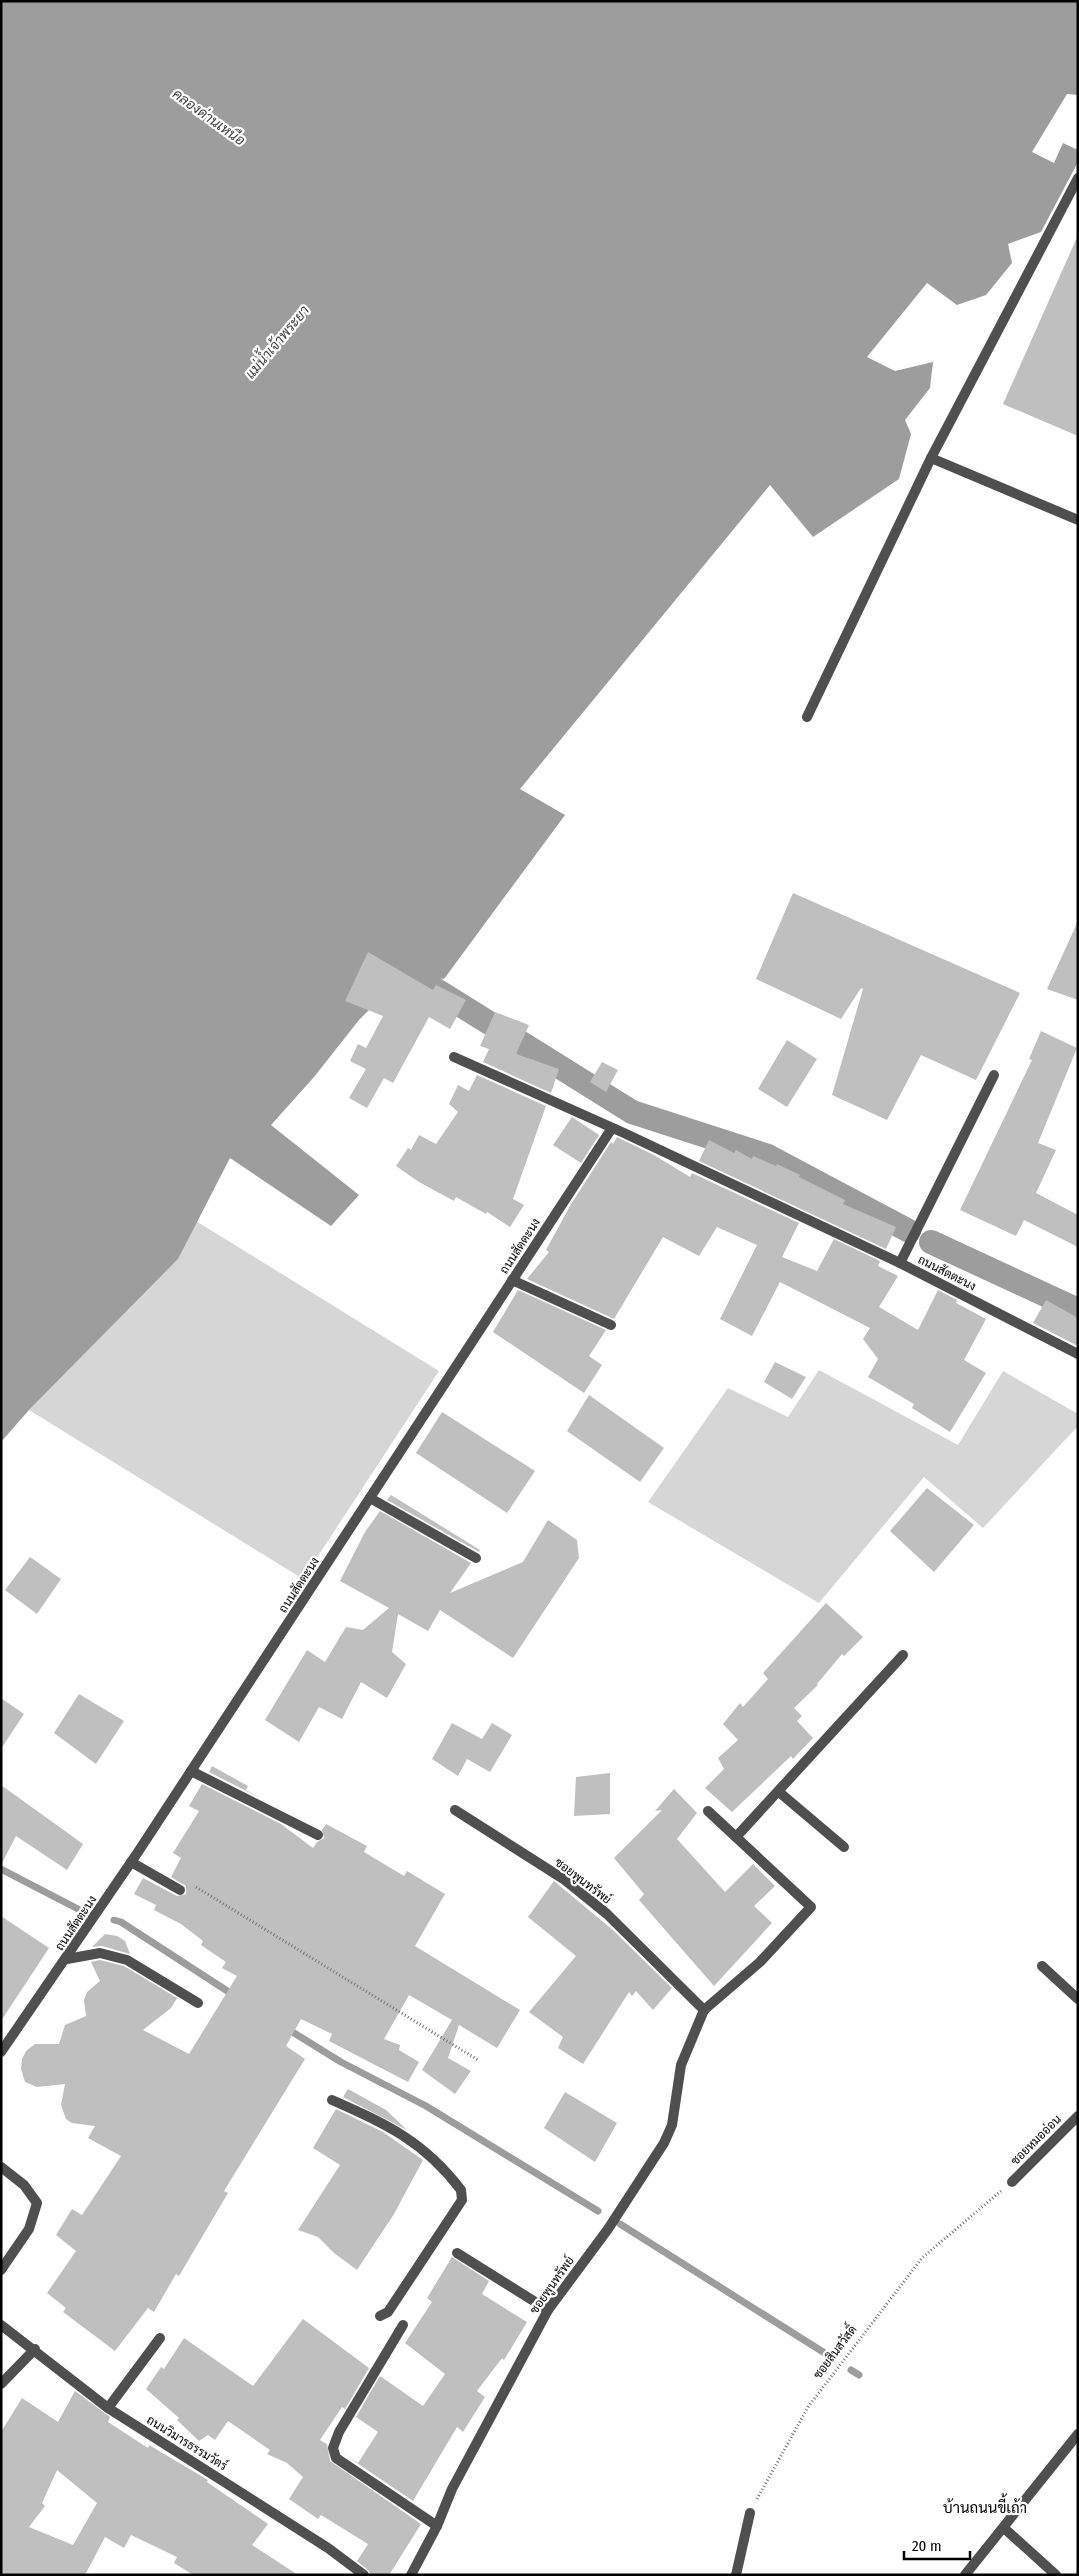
<svg xmlns="http://www.w3.org/2000/svg" width="1079" height="2576" font-family="'Fira Sans Condensed',Sarabun,sans-serif">
	<style>
		.green { fill: #d6d6d6 }
		.water { fill: #9d9d9d }
		.lines { fill: none; stroke-linecap: round; stroke-linejoin: round }
		.stream { stroke: #9d9d9d; stroke-width: 7 }
		.canal { stroke: #9d9d9d; stroke-width: 24 }
		.building { fill: #bfbfbf; fill-rule: evenodd }
		.path { stroke: #717171; stroke-width: 3; stroke-dasharray: 1 2.5; stroke-linecap: butt }
		.service { stroke: #4f4f4f; stroke-width: 10 }
		.minor { stroke: #4f4f4f; stroke-width: 10 }
		.labels { text-anchor: middle; stroke-width: 4.5; stroke-linejoin: round; paint-order: stroke }
		.street-label { font-size: 12px; fill: #000; stroke: #fff }
		.water-label { font-size: 14px; font-style: italic; fill: #3e3e3e; stroke: #fff }
		.quarter-label { font-size: 15px; fill: #000; stroke: #fff }
	</style>
	<rect width="100%" height="100%" fill="#fff"/>
	<g class="green">
		<polygon points="196,1221 439,1371 303,1579 29,1410 178,1259"/>
		<polygon points="819,1370 958,1445 1003,1371 1078,1414 1078,1426 983,1528 924,1477 819,1603 648,1502 728,1388 788,1417"/>
	</g>
	<polygon class="water" points="1,1 1078,1 1078,95 1067,94 1032,152 1054,163 1063,143 1078,150 1078,162 1041,232 1008,244 1012,263 986,295 957,305 927,283 867,357 895,371 933,362 930,388 905,420 911,434 899,479 813,537 770,485 520,789 565,815 444,979 405,974 359,1020 314,1077 271,1125 359,1195 331,1226 230,1158 178,1259 29,1410 1,1442"/>
	<g class="lines">
		<g class="stream">
			<polyline points="1,1869 78,1909"/>
			<polyline points="114,1920 121,1922 235,1996"/>
			<polyline points="286,2028 341,2062 426,2106 598,2211"/>
			<polyline points="620,2224 831,2357"/>
			<polyline points="851,2370 859,2375"/>
		</g>
		<g class="canal">
			<polyline points="388,955 409,973 632,1112 768,1156 909,1231"/>
			<polyline points="931,1242 1078,1310"/>
		</g>
	</g>
	<g class="building">
		<polygon points="1078,235 1078,436 1003,404"/>
		<polygon points="793,893 1020,993 976,1080 921,1055 887,1120 832,1095 863,989 861,988 841,1019 756,979"/>
		<polygon points="1078,921 1078,1000 1047,989"/>
		<polygon points="368,952 433,990 436,985 466,1000 450,1029 429,1017 393,1083 384,1078 367,1108 349,1098 366,1069 350,1061 358,1044 366,1048 383,1016 345,1001"/>
		<polygon points="495,1012 529,1025 516,1054 559,1069 551,1093 483,1062 489,1049 480,1046"/>
		<polygon points="1041,1031 1077,1048 1038,1143 1056,1150 1036,1193 1078,1215 1078,1247 1024,1220 1016,1236 960,1210 1032,1060 1029,1059"/>
		<polygon points="787,1040 817,1059 787,1107 758,1089"/>
		<polygon points="602,1062 618,1070 606,1092 590,1082"/>
		<polygon points="477,1075 546,1106 513,1199 524,1205 510,1227 487,1212 486,1214 456,1197 454,1201 419,1182 396,1166 408,1148 411,1150 419,1135 436,1144 458,1112 449,1104 458,1085 469,1091"/>
		<polygon points="572,1117 599,1135 581,1163 553,1145"/>
		<polygon points="617,1137 654,1155 690,1177 692,1173 799,1223 782,1257 817,1271 834,1239 880,1261 878,1266 898,1276 879,1307 918,1330 938,1290 957,1300 956,1303 986,1319 964,1360 986,1373 950,1432 912,1408 914,1404 868,1377 878,1359 863,1339 870,1328 780,1282 752,1336 720,1319 757,1245 717,1227 699,1256 663,1237 614,1319 527,1279 549,1252 546,1250 571,1204 611,1142 613,1144"/>
		<polygon points="709,1140 734,1153 736,1150 752,1159 753,1156 776,1166 777,1164 800,1175 799,1177 845,1200 843,1204 896,1227 886,1249 699,1161"/>
		<polygon points="518,1290 606,1330 589,1356 602,1365 584,1393 493,1332"/>
		<polygon points="1046,1300 1078,1318 1078,1346 1033,1323"/>
		<polygon points="775,1362 806,1377 792,1399 764,1382"/>
		<polygon points="589,1395 664,1448 640,1482 567,1431"/>
		<polygon points="442,1412 535,1471 507,1513 416,1453"/>
		<polygon points="927,1488 974,1525 934,1572 890,1531"/>
		<polygon points="391,1495 480,1550 479,1552 387,1500"/>
		<polygon points="380,1511 471,1563 450,1593 523,1562 548,1520 577,1540 579,1558 513,1658 440,1610 428,1631 398,1614 392,1652 406,1664 387,1698 361,1682 342,1719 319,1707 299,1742 265,1720 307,1650 325,1662 346,1627 363,1630 389,1608 340,1581 365,1532"/>
		<polygon points="30,1557 61,1579 37,1614 5,1590"/>
		<polygon points="826,1603 863,1637 844,1656 842,1654 817,1684 818,1685 794,1708 802,1716 797,1721 813,1738 793,1759 791,1756 732,1812 705,1788 724,1769 718,1758 738,1740 723,1724 740,1703 743,1707 768,1679 763,1673"/>
		<polygon points="79,1694 124,1721 96,1764 54,1733"/>
		<polygon points="1,1698 24,1714 1,1749"/>
		<polygon points="452,1723 482,1739 492,1723 512,1735 490,1772 467,1759 458,1776 432,1759"/>
		<polygon points="212,1766 248,1786 246,1790 262,1799 209,1772"/>
		<polygon points="610,1773 610,1814 574,1816 576,1777"/>
		<polygon points="202,1784 281,1824 313,1848 317,1842 324,1838 322,1830 326,1824 367,1846 364,1852 404,1876 407,1871 445,1894 415,1946 520,2010 497,2048 459,2025 448,2058 471,2071 455,2094 422,2070 452,2020 409,1995 384,2039 400,2045 399,2050 419,2062 408,2082 329,2041 332,2034 301,2019 286,2046 305,2059 224,2191 228,2193 179,2276 176,2274 154,2312 148,2308 115,2351 63,2312 66,2308 47,2293 76,2251 56,2235 72,2209 82,2215 121,2156 88,2138 95,2126 72,2123 66,2119 61,2105 65,2084 37,2087 25,2082 21,2069 22,2059 26,2051 35,2044 59,2044 65,2025 86,2016 84,2000 87,1992 100,1981 91,1962 100,1960 124,1966 177,1998 171,2008 143,2030 189,2054 237,1976 222,1968 226,1962 201,1945 203,1941 181,1924 154,1910 156,1905 134,1894 143,1878 177,1896 186,1894 186,1886 171,1877 181,1858 173,1853 199,1811 189,1806"/>
		<polygon points="1,1785 83,1844 67,1870 16,1836 1,1865"/>
		<polygon points="674,1789 697,1813 677,1839 725,1892 753,1864 775,1886 754,1906 772,1923 714,1986 639,1900 644,1894 614,1858 662,1810 655,1811"/>
		<polygon points="554,1881 614,1931 672,1988 653,2010 636,1991 632,1996 629,1992 583,2064 558,2048 563,2037 529,2012 576,1956 528,1917"/>
		<polygon points="1,1916 49,1948 1,2021"/>
		<polygon points="105,1934 117,1936 125,1941 130,1954 102,1946 92,1947"/>
		<polygon points="348,2089 386,2110 407,2130 343,2097"/>
		<polygon points="565,2092 617,2123 595,2162 544,2128"/>
		<polygon points="336,2109 383,2132 423,2160 394,2214 357,2270 334,2253 318,2237 298,2230 340,2165 313,2148"/>
		<polygon points="452,2257 489,2281 482,2294 527,2322 504,2360 502,2358 477,2391 485,2397 463,2432 457,2427 413,2501 342,2453 358,2463 378,2432 356,2417 380,2376 423,2406 445,2374 405,2343 432,2302 427,2298"/>
		<polygon points="303,2319 369,2368 345,2409 342,2407 320,2440 327,2444 330,2461 421,2524 389,2575 371,2575 368,2570 357,2561 368,2544 321,2515 318,2519 289,2499 303,2477 287,2463 267,2454 270,2450 228,2421 215,2440 208,2435 199,2441 177,2420 179,2418 146,2389 161,2367 164,2369 184,2338 253,2386"/>
		<path d="M75,2391L110,2417L108,2422L148,2448L149,2445L198,2474L208,2480L207,2482L268,2524L252,2545L298,2575H193L174,2563L177,2557L131,2535L124,2548L105,2537L85,2575H1V2432L22,2398L58,2422ZM57,2470L97,2503L73,2545L29,2527L45,2506L42,2503Z"/>
	</g>
	<g class="lines">
		<g class="path">
			<polyline points="196,1887 478,2060"/>
			<polyline points="757,2499 808,2407 922,2258 1001,2191"/>
		</g>
		<g class="service">
			<polyline points="931,458 1078,520"/>
			<polyline points="807,717 931,458 1078,178"/>
			<polyline points="512,1280 611,1325"/>
			<polyline points="370,1498 476,1558"/>
			<polyline points="191,1771 318,1835"/>
			<polyline points="131,1862 180,1890"/>
			<polyline points="67,1959 100,1953 127,1960 198,2003"/>
			<path d="M332,2100C386,2124 424,2141 461,2190L462,2200L388,2312L380,2316"/>
			<polyline points="108,2408 160,2338"/>
		</g>
		<g class="minor">
			<polyline points="454,1057 624,1133 900,1263 1078,1354"/>
			<polyline points="900,1263 994,1075"/>
			<polyline points="779,1792 844,1847"/>
			<polyline points="455,1810 565,1880 607,1914 704,2010"/>
			<polyline points="736,1837 903,1655"/>
			<polyline points="1042,1966 1078,1999"/>
			<polyline points="1,2052 138,1852 612,1128"/>
			<polyline points="1,2167 24,2185 37,2203 29,2229 1,2270"/>
			<polyline points="1012,2182 1078,2116"/>
			<polyline points="457,2253 548,2310"/>
			<polyline points="1,2325 108,2408 328,2548 364,2575"/>
			<polyline points="403,2325 339,2432 333,2448 336,2458 437,2526"/>
			<polyline points="1,2384 35,2349"/>
			<polyline points="1004,2528 1056,2575"/>
			<polyline points="411,2575 437,2526 452,2489 548,2310 608,2229 664,2143 672,2125 681,2065 704,2010 760,1962 811,1907 708,1811"/>
			<polyline points="736,2575 750,2513"/>
			<polyline points="965,2575 1078,2434"/>
		</g>
	</g>
	<g class="labels">
		<g class="street-label">
			<text transform="translate(520 1246) rotate(-57)" y="4">ถนนสัตตะนง</text>
			<text transform="translate(947 1273) rotate(27)" y="4">ถนนสัตตะนง</text>
			<text transform="translate(299 1585) rotate(-57)" y="4">ถนนสัตตะนง</text>
			<text transform="translate(583 1881) rotate(37)" y="4">ซอยพูนทรัพย์</text>
			<text transform="translate(76 1923) rotate(-56)" y="4">ถนนสัตตะนง</text>
			<text transform="translate(1036 2140) rotate(-45)" y="4">ซอยหมออ่อน</text>
			<text transform="translate(552 2285) rotate(-55)" y="4">ซอยพูนทรัพย์</text>
			<text transform="translate(835 2352) rotate(-53)" y="4">ซอยสินสวัสดิ์</text>
			<text transform="translate(187 2443) rotate(32)" y="4">ถนนวิมารธรรมวัตร์</text>
		</g>
		<g class="water-label">
			<text transform="translate(209 117) rotate(36)" y="5">คลองด่านเหนือ</text>
			<text transform="translate(277 342) rotate(-50)" y="5">แม่น้ำเจ้าพระยา</text>
		</g>
		<g class="quarter-label">
			<text x="985" y="2513">บ้านถนนขี้เถ้า</text>
		</g>
	</g>
	<rect width="1079" height="2576" fill="none" stroke="#000000" stroke-width="5"/>
	<path d="M904 2551v8h66v-8" fill="none" stroke="#000000" stroke-width="2.5"/>
	<text x="912" y="2551" font-size="15" fill="#000000" stroke="#ffffff" stroke-width="4" paint-order="stroke">20 m</text>
</svg>
